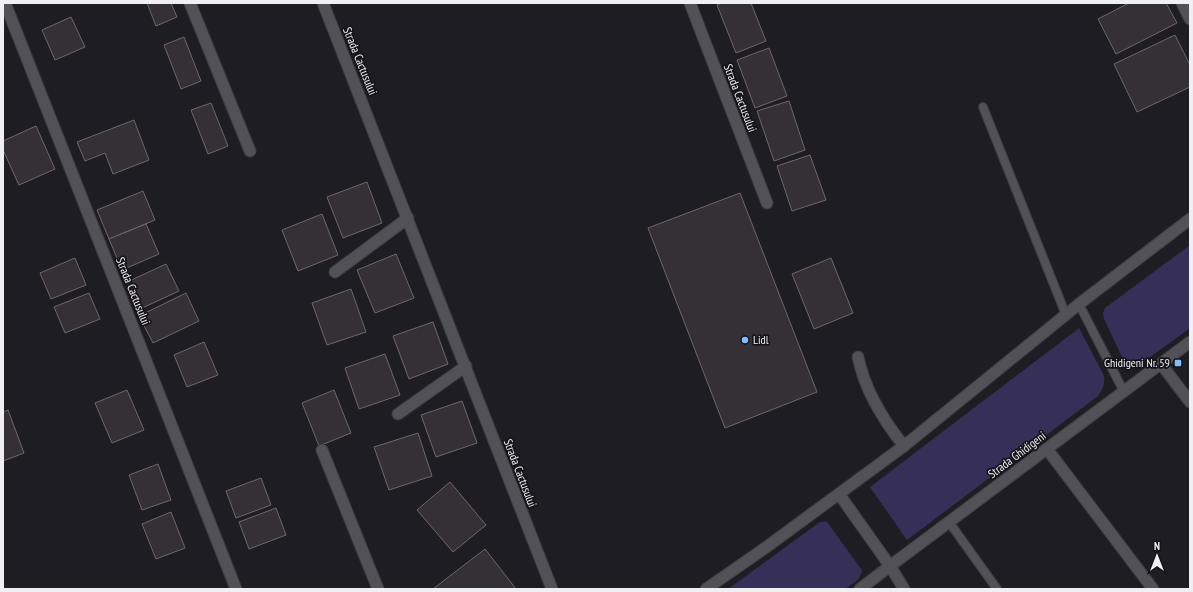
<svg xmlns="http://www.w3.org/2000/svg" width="1193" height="592" font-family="'PT Sans Narrow',sans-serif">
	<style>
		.green { fill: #362f58 }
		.building { fill: #343035; stroke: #6d686e }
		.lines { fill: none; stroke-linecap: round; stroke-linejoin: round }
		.service-casing { stroke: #3b3b3f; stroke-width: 10 }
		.minor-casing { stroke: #3b3b3f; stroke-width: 13 }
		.tertiary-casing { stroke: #3b3b3f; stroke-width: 13 }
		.service { stroke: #525158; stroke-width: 8 }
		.minor { stroke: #525158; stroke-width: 11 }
		.tertiary { stroke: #525158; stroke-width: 11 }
		.poi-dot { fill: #80bdfa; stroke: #15141a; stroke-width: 1.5 }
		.labels { text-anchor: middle; stroke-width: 3.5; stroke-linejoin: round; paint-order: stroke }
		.street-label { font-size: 12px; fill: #f0eff3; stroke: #15141a }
		.poi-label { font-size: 12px; fill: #f0eff3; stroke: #15141a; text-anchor: start }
	</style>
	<rect width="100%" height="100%" fill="#1e1d23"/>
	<g class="green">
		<path d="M1190,245V328L1138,366C1132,367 1129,365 1124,361L1104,319L1103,313L1105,308Z"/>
		<path d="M1079,328L1104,376C1105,385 1103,389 1098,396L907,540L870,487Z"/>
		<path d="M820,522H827L862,570C861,580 852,584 845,589H728Z"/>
	</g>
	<g class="building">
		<polygon points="147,3 171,3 177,17 156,26"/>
		<polygon points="721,3 751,3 766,41 736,53 717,5"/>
		<polygon points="1129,3 1166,3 1177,23 1116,54 1098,19"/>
		<polygon points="71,17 85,47 55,60 42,30"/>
		<polygon points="1175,35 1190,65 1190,87 1137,112 1114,64"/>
		<polygon points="184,37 201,81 181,89 164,45"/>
		<polygon points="769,48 787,96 755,108 737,60"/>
		<polygon points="789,101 805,150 774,161 757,111"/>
		<polygon points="211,103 228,146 208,154 191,110"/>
		<polygon points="134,120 149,160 113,174 105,153 85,161 77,142"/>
		<polygon points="36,126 55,169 19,185 3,150 3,141"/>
		<polygon points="810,155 826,200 792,211 777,166"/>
		<polygon points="367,182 382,223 343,238 327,197"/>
		<polygon points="143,191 155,220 109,239 97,210"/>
		<polygon points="740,193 817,392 725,428 648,228"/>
		<polygon points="322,214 338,255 298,271 282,230"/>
		<polygon points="146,224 159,254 122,270 109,239"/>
		<polygon points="396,254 414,298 375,313 357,270"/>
		<polygon points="75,258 86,285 51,299 40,273"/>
		<polygon points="831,258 853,313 814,329 792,274"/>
		<polygon points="166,264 179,291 140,309 127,282"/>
		<polygon points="351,289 366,332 327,345 312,303"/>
		<polygon points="89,293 100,319 65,333 54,307"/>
		<polygon points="186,293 199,321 153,343 139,316"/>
		<polygon points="433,322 448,364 409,379 393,336"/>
		<polygon points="204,342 218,375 187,387 174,355"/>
		<polygon points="385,354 400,395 359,409 345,368"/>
		<polygon points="127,390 144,430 112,443 95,403"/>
		<polygon points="334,390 351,433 319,446 302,403"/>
		<polygon points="462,401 477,443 436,457 421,415"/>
		<polygon points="8,410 24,453 3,461 3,412"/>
		<polygon points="418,433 432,476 389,490 374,447"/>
		<polygon points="158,464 171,500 142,510 129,475"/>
		<polygon points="261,478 271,505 236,518 226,491"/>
		<polygon points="450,482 486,525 453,552 417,510"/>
		<polygon points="276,508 286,535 249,549 239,522"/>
		<polygon points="171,512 185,548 156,559 142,524"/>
		<polygon points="485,549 516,589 433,589"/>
	</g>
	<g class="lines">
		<g class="service-casing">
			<g id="service">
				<polyline points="983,107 1066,315"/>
				<polyline points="1079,304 1124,392"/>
				<polyline points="949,522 997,589"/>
			</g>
		</g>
		<g class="minor-casing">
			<g id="minor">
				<polyline points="5,3 236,589"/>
				<polyline points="190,3 250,151"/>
				<polyline points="323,3 552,589"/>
				<polyline points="690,3 767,203"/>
				<polyline points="1182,3 1190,19"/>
				<polyline points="335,272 408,218"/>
				<path d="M858,357C865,391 883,420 904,446"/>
				<polyline points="1161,364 1190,402"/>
				<polyline points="398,414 466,366"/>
				<polyline points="1047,449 1153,589"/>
				<polyline points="322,450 378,589"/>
				<polyline points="839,494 890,566 1190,342"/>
				<polyline points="706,589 765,548 904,446 1079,304 1190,219"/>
			</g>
		</g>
		<g class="tertiary-casing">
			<polyline id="tertiary" points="860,589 890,566 904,589"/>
		</g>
		<use href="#service" class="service"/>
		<use href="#minor" class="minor"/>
		<use href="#tertiary" class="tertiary"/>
	</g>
	<g class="poi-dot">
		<circle cx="745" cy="340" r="4"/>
		<rect x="1174" y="359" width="8" height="8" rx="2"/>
	</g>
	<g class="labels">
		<g class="street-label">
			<text transform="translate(360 61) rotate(68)" y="4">Strada Cactusului</text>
			<text transform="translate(740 98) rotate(69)" y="4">Strada Cactusului</text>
			<text transform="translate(133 291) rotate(68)" y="4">Strada Cactusului</text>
			<text transform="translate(1017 455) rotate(-37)" y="4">Strada Ghidigeni</text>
			<text transform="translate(520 473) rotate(69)" y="4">Strada Cactusului</text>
		</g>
		<g class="poi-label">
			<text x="753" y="344">Lidl</text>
			<text x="1170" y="367" text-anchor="end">Ghidigeni Nr. 59</text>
		</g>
	</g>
	<rect width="1193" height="592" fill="none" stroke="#f0eff3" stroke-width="8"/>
	<g transform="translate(1157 556)" stroke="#15141a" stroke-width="3" paint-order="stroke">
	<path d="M0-3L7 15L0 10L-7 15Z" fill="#f0eff3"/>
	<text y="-6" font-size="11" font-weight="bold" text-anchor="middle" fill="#f0eff3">N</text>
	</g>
</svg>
